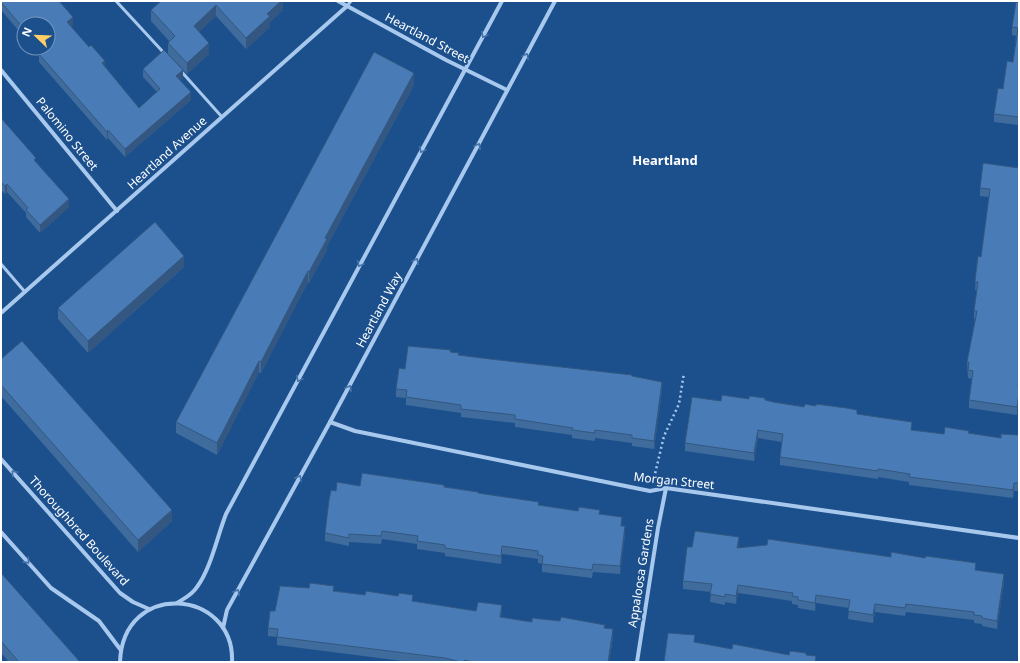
<svg xmlns="http://www.w3.org/2000/svg" width="1020" height="663" font-family="'Noto Sans',sans-serif">
	<style>
		.lines { fill: none; stroke-linecap: round; stroke-linejoin: round }
		.path { stroke: #a8c9ed; stroke-width: 2.5; stroke-dasharray: 2 3; stroke-linecap: butt }
		.service { stroke: #a8c9ed; stroke-width: 3 }
		.minor { stroke: #a8c9ed; stroke-width: 4 }
		.wall { fill: #3f6b9d }
		.shaded-wall { fill: #335780 }
		.building { fill: #497cb7; stroke: #335780 }
		.oneway { stroke: #4674aa }
		.labels { text-anchor: middle; stroke-width: 3.5; stroke-linejoin: round; paint-order: stroke }
		.street-label { font-size: 12px; fill: #fff; stroke: #1c508d }
		.neighbourhood-label { font-size: 13px; font-weight: bold; fill: #fff; stroke: #1c508d }
	</style>
	<rect width="100%" height="100%" fill="#1c508d"/>
	<g class="lines">
		<polyline class="path" points="654,478 664,436 679,404 684,373"/>
		<g class="service">
			<polyline points="116,1 164,53"/>
			<polyline points="346,7 351,1"/>
			<polyline points="180,70 222,117"/>
			<polyline points="1,264 25,292"/>
		</g>
		<g class="minor">
			<polyline points="338,1 446,60 507,90"/>
			<polyline points="1,70 117,211"/>
			<polyline points="1,313 346,7"/>
			<polyline points="330,422 355,431 650,491 666,488 1019,538"/>
			<polyline points="1,459 120,593 133,602 149,609"/>
			<polyline points="1,532 51,588 99,621 120,649"/>
			<path d="M177,603C185,598 192,595 197,587C211,568 217,537 226,514L502,1"/>
			<polyline points="223,628 227,610 330,422 555,1"/>
			<path d="M120,662C123,579 235,589 232,662"/>
			<polyline points="637,662 658,528 666,488"/>
		</g>
	</g>
	<g class="wall">
		<polygon points="1,1 73,25 71,26 139,108 157,92 143,77 143,69 183,78 180,80 191,100 125,157 108,138 107,140 39,62 39,55 33,48 48,48 24,24 24,37 1,10"/>
		<polygon points="283,1 283,10 270,22 270,27 246,49 216,16 199,32 209,54 187,74 168,54 168,43 169,41 151,21 151,10"/>
		<polygon points="1019,3 1019,125 994,122 994,114 1013,62 1016,36 1012,35 1012,27"/>
		<polygon points="414,85 327,246 327,250 309,283 308,282 278,340 261,373 259,372 217,455 176,433 176,422"/>
		<polygon points="1,118 36,162 69,207 40,233 26,217 26,213 7,192 5,194 1,190"/>
		<polygon points="1019,168 1017,415 969,408 969,400 972,379 968,378 967,362 975,319 974,319 974,311 977,290 975,290 976,272 981,257 989,197 980,196 980,188"/>
		<polygon points="184,267 88,353 58,319 58,308"/>
		<polygon points="451,352 459,355 490,359 632,376 662,390 654,449 632,446 632,443 595,438 595,441 572,438 572,435 515,427 515,423 461,417 461,413 406,405 406,398 396,397 396,389"/>
		<polygon points="1,359 172,521 138,552 1,396"/>
		<polygon points="765,400 773,402 857,414 912,430 944,434 969,433 1001,438 1019,435 1019,491 1014,491 1013,498 909,485 909,482 878,477 878,479 780,465 780,457 782,442 758,438 754,461 685,451 685,443 721,401"/>
		<polygon points="444,487 539,505 600,514 622,526 625,534 620,574 593,572 592,578 542,572 542,564 538,563 538,559 502,554 501,564 445,556 445,553 417,549 417,544 382,539 381,544 349,542 349,546 325,541 325,533 336,491"/>
		<polygon points="739,545 738,548 976,570 1004,582 997,629 982,626 982,624 974,623 974,620 906,612 905,616 875,612 873,623 848,619 849,608 816,603 815,611 798,608 798,605 792,604 792,601 738,593 736,604 725,602 725,605 710,602 711,592 683,589 683,581 692,547"/>
		<polygon points="1,573 80,662 9,662 1,653"/>
		<polygon points="334,591 413,601 476,611 502,613 501,617 532,622 605,628 613,637 609,662 410,662 277,645 277,637 268,636 268,628 275,611"/>
	</g>
	<g class="shaded-wall">
		<polygon points="281,1 283,1 283,10 270,22 270,27 246,49 246,38 267,14"/>
		<polygon points="216,5 216,16 194,37 194,26"/>
		<polygon points="73,17 73,25 67,30 67,22"/>
		<polygon points="209,43 209,54 187,74 187,63"/>
		<polygon points="105,61 105,68 102,63"/>
		<polygon points="183,70 183,78 176,84 176,76"/>
		<polygon points="414,73 414,85 327,246 327,250 309,283 309,272 325,238"/>
		<polygon points="191,92 191,100 125,157 125,149"/>
		<polygon points="108,130 108,138 107,140 107,132"/>
		<polygon points="7,184 7,192 5,194 5,186"/>
		<polygon points="69,199 69,207 40,233 40,225"/>
		<polygon points="184,256 184,267 88,353 88,341"/>
		<polygon points="308,271 308,282 278,340 261,373 261,362"/>
		<polygon points="259,361 259,372 217,455 217,443"/>
		<polygon points="662,382 662,390 654,449 654,441"/>
		<polygon points="1019,393 1019,401 1017,415 1017,407"/>
		<polygon points="758,430 758,438 754,461 754,453"/>
		<polygon points="1014,483 1014,491 1013,498 1013,490"/>
		<polygon points="172,510 172,521 138,552 138,540"/>
		<polygon points="625,526 625,534 620,574 620,566"/>
		<polygon points="739,537 739,545 737,556 737,548"/>
		<polygon points="502,546 502,554 501,564 501,556"/>
		<polygon points="1004,574 1004,582 997,629 997,621"/>
		<polygon points="738,585 738,593 736,604 736,596"/>
		<polygon points="816,595 816,603 815,611 815,603"/>
		<polygon points="875,604 875,612 873,623 873,615"/>
		<polygon points="502,605 502,613 500,625 500,617"/>
		<polygon points="613,629 613,637 609,662 608,662"/>
	</g>
	<g class="building">
		<polygon points="1,1 59,1 73,17 67,22 89,47 91,45 105,61 102,63 139,108 160,89 143,69 164,50 183,70 176,76 191,92 125,149 108,130 107,132 39,54 42,51 40,48 48,48 48,24 24,24 24,29 1,2"/>
		<polygon points="161,1 281,1 267,14 270,16 246,38 216,5 194,26 209,43 187,63 168,43 175,36 151,10"/>
		<polygon points="1016,2 1019,3 1019,117 994,114 998,88 1003,89 1007,61 1013,62 1018,28 1012,27"/>
		<polygon points="374,52 414,73 325,238 327,239 309,272 308,271 278,329 261,362 259,361 217,443 176,422"/>
		<polygon points="1,118 36,158 34,160 69,199 40,225 26,210 28,208 7,184 5,186 1,182"/>
		<polygon points="983,163 1019,168 1019,381 1018,387 1019,387 1019,393 1017,407 969,400 973,371 968,370 969,362 967,362 977,311 974,311 978,282 975,282 976,272 978,256 981,257 990,189 980,188"/>
		<polygon points="155,222 184,256 88,341 58,308"/>
		<polygon points="22,341 172,510 138,540 1,385 1,359"/>
		<polygon points="408,346 451,350 450,352 459,353 458,355 490,359 632,375 632,376 662,382 654,441 632,438 632,435 595,430 595,433 572,430 573,428 515,419 515,415 461,409 461,405 406,397 407,390 396,389 399,368 405,369"/>
		<polygon points="722,395 749,399 749,396 765,398 765,400 773,402 804,407 805,404 816,406 816,404 846,408 857,410 857,414 912,422 911,430 944,434 945,427 969,431 968,433 1001,438 1001,434 1019,435 1019,483 1014,483 1013,490 909,477 910,474 878,469 878,471 780,457 783,434 758,430 754,453 685,443 692,397 721,401"/>
		<polygon points="362,473 444,485 444,487 478,492 478,493 539,502 538,505 578,511 579,507 600,510 599,514 622,517 621,526 625,526 620,566 593,564 592,570 542,564 543,556 538,555 538,551 502,546 501,556 445,548 445,545 417,541 418,536 382,531 381,536 349,534 349,538 325,533 329,500 331,490 336,491 337,482 360,486"/>
		<polygon points="695,531 739,537 737,548 767,545 768,539 891,557 891,552 925,558 926,556 976,563 975,570 1004,574 997,621 982,618 982,616 974,615 974,612 906,604 905,608 875,604 873,615 848,611 850,600 816,595 815,603 798,600 798,597 792,596 793,593 738,585 736,596 725,594 725,597 710,594 712,584 683,581 687,547 692,547"/>
		<polygon points="1,573 80,662 19,662 1,641"/>
		<polygon points="310,583 334,586 333,591 365,595 366,591 398,596 399,593 413,595 412,601 476,611 478,602 502,605 500,617 532,622 532,618 560,621 561,617 605,625 604,628 613,629 608,662 473,662 464,660 464,662 461,662 445,658 277,637 278,629 268,628 270,611 275,611 280,586 309,588"/>
		<polygon points="668,633 695,635 694,642 732,649 733,644 789,655 790,651 806,653 806,655 816,656 815,662 664,662"/>
	</g>
	<defs><path id="oneway-chevron" d="M-2-3.5L2.5 0L-2 3.5" fill="none" stroke-width="1.6" stroke-linecap="round" stroke-linejoin="round"/></defs>
	<g class="oneway">
		<use href="#oneway-chevron" transform="translate(484 35) rotate(118)"/>
		<use href="#oneway-chevron" transform="translate(526 56) rotate(-62)"/>
		<use href="#oneway-chevron" transform="translate(478 146) rotate(-62)"/>
		<use href="#oneway-chevron" transform="translate(422 150) rotate(118)"/>
		<use href="#oneway-chevron" transform="translate(416 261) rotate(-62)"/>
		<use href="#oneway-chevron" transform="translate(360 264) rotate(118)"/>
		<use href="#oneway-chevron" transform="translate(299 379) rotate(118)"/>
		<use href="#oneway-chevron" transform="translate(349 388) rotate(-62)"/>
		<use href="#oneway-chevron" transform="translate(14 473) rotate(-131)"/>
		<use href="#oneway-chevron" transform="translate(299 478) rotate(-61)"/>
		<use href="#oneway-chevron" transform="translate(27 561) rotate(48)"/>
		<use href="#oneway-chevron" transform="translate(237 592) rotate(-61)"/>
	</g>
	<g class="labels">
		<g class="street-label">
			<text transform="translate(427 38) rotate(28)" y="4">Heartland Street</text>
			<text transform="translate(67 134) rotate(51)" y="4">Palomino Street</text>
			<text transform="translate(167 153) rotate(-42)" y="4">Heartland Avenue</text>
			<text transform="translate(379 310) rotate(-62)" y="4">Heartland Way</text>
			<text transform="translate(674 481) rotate(6)" y="4">Morgan Street</text>
			<text transform="translate(79 531) rotate(48)" y="4">Thoroughbred Boulevard</text>
			<text transform="translate(641 573) rotate(-81)" y="4">Appaloosa Gardens</text>
		</g>
		<g class="neighbourhood-label">
			<text x="665" y="165">Heartland</text>
		</g>
	</g>
	<rect width="1020" height="663" fill="none" stroke="#ffffff" stroke-width="4"/>
	<g transform="translate(36 36) rotate(293)"><circle r="19" fill="#1c508d" stroke="#7796bb"/>
	<path d="M0-3L7 15L0 10L-7 15Z" fill="#fece66"/>
	<text y="-6" font-size="11" font-weight="bold" text-anchor="middle" fill="#ffffff">N</text>
	</g>
</svg>
